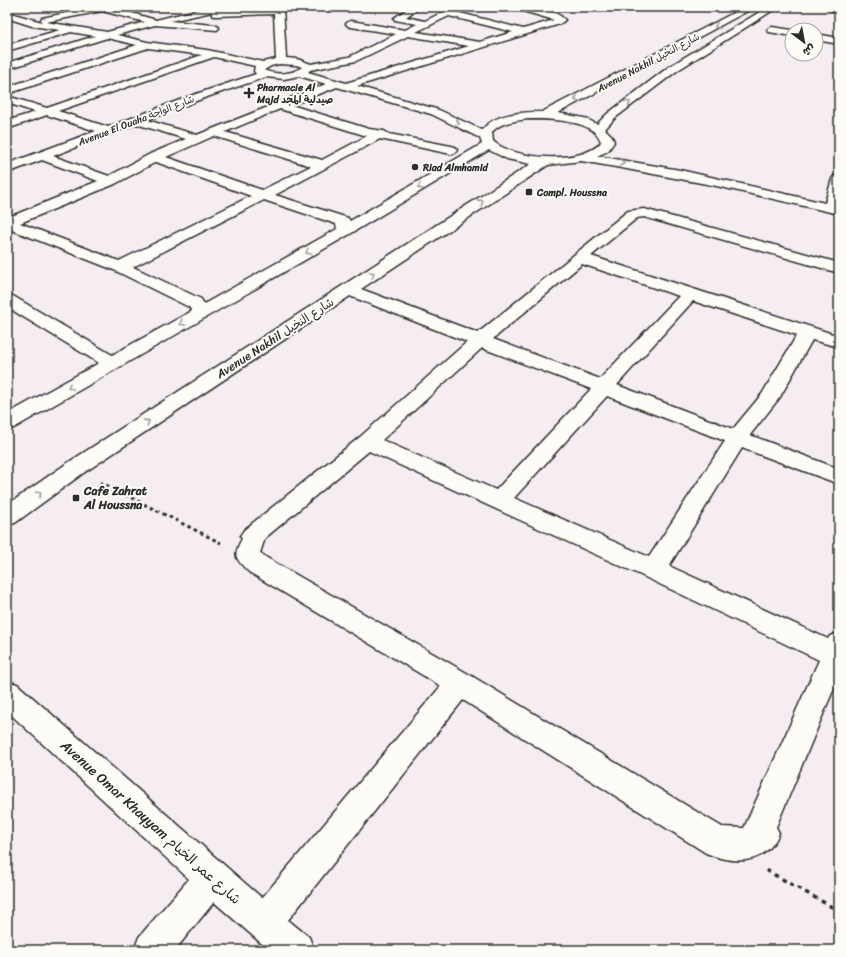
<svg xmlns="http://www.w3.org/2000/svg" width="846" height="957" font-family="Sriracha,'Playpen Sans Arabic',sans-serif">
	<style>
		.lines { fill: none; stroke-linecap: round; stroke-linejoin: round }
		.minor-casing { stroke: #2b2b2b; stroke-width: 3 }
		.path-far1 { stroke: #2b2b2b; stroke-width: 3; stroke-dasharray: 3.5 3.5; stroke-linecap: butt }
		.path { stroke: #2b2b2b; stroke-width: 3.5; stroke-dasharray: 4.5 4.5; stroke-linecap: butt }
		.minor { fill: #fdfcf7; fill-rule: evenodd }
		.oneway { stroke: #9e9e9b }
		.poi-dot { fill: #2b2b2b; stroke: #fdfcf7; stroke-width: 1.5 }
		.labels { text-anchor: middle; stroke-width: 4; stroke-linejoin: round; paint-order: stroke }
		.far-street-label { font-size: 10px; fill: #2b2b2b; stroke: #fdfcf7 }
		.far-poi-label { font-size: 10px; font-weight: bold; fill: #2b2b2b; stroke: #fdfcf7; text-anchor: start }
		.street-label { font-size: 12px; fill: #2b2b2b; stroke: #fdfcf7 }
		.poi-label { font-size: 12px; font-weight: bold; fill: #2b2b2b; stroke: #fdfcf7; text-anchor: start }
		.near-street-label { font-size: 14px; fill: #2b2b2b; stroke: #fdfcf7 }
	</style>
	<rect width="100%" height="100%" fill="#f5edf2"/>
	<filter id="ink" filterUnits="userSpaceOnUse"><feTurbulence type="fractalNoise" baseFrequency=".025" numOctaves="2"/><feDisplacementMap in="SourceGraphic" scale="8" xChannelSelector="R" yChannelSelector="G"/><feConvolveMatrix kernelMatrix="1 2 1 2 8 2 1 2 1" color-interpolation-filters="sRGB"/></filter>
	<g filter="url(#ink)">
		<g class="lines">
			<g class="minor-casing">
				<g id="minor">
					<path d="M95,7H111L156,20L209,7H224L217,10L283,7L286,58L297,59L311,64L349,57L396,34L351,27L348,26L346,24L348,22L351,21L405,30L417,24L395,20L394,18L410,7H420L406,17L425,21L453,7H464L456,12L523,29L554,20L516,9L515,7C529,7 556,9 565,20L560,24L357,86L439,110L482,130C495,113 522,112 542,112L745,7H755L558,113L584,118L597,124L607,114L670,66L768,7H778L678,70L615,118L605,129L612,136L614,142L608,151L597,156L680,170L825,203L832,179L834,176L839,175V214L712,185L616,167L581,161L548,165L361,289L478,333L628,211L644,209L839,263V273L644,217L637,218L591,256L839,336V347L812,340L780,397L750,435L839,469V484L742,448L669,566L828,639L830,636L839,633V676L776,827L779,833C766,865 734,865 706,853L463,700L288,920L309,937L314,950H269L214,902L175,950H134L139,937L189,879L7,711V681L17,684L262,898L441,686L249,572C236,559 232,556 242,539L240,536L244,530L360,437L467,342L350,296L82,474L15,523L7,525V505L66,464L531,164L507,159L489,150L350,234L14,428L7,429V414L99,363L7,307V295L13,296L112,355L192,311L189,307L114,270L7,228V218L98,181L42,160L7,173V164L96,131L47,115L7,129V121L35,112L7,103V96L47,108L202,55L148,48L7,94V87L137,45L107,38L7,69V63L95,36L71,32L7,51V45L60,30L32,26L7,18V12L42,22L41,20L42,18ZM102,11L145,22L107,32L46,22ZM212,12V15L215,16L274,14L276,59L263,62L207,50L147,42L117,35L155,25L217,30L219,28L217,26L214,25L170,21ZM449,16L513,32L480,42L416,32ZM408,36L469,46L346,83L308,72L310,70L356,61ZM214,57L255,66L254,71L256,74L196,94L108,127L58,111ZM279,64L296,65L302,67C292,75 275,75 264,70L271,66ZM299,76L326,84L197,135L147,120L204,98L266,77L284,79ZM337,87L431,114L480,138L482,144L350,221L348,218L275,195L380,139L451,154L455,153L457,150L455,147L451,146L389,134L384,131L369,129L291,105ZM280,109L367,136L322,160L225,132ZM528,119C547,119 595,119 601,142C584,165 513,160 493,141L492,132C501,122 515,121 528,119ZM136,124L186,139L150,154L109,176L53,156ZM214,136L311,166L262,190L166,157ZM156,162L251,196L119,261L20,223L115,184ZM264,200L336,224L337,229L204,304L201,299L133,267ZM582,264L679,296L600,379L493,339ZM693,301L797,335L762,394L733,429L617,385ZM482,348L591,389L496,490L382,440ZM607,396L725,441L649,557L514,498ZM369,451L645,577L819,660L744,828L722,827L470,675L267,558L260,553L265,538Z"/>
					<polygon points="826,7 839,7 839,12 827,9"/>
					<polygon points="772,27 792,30 792,36 769,32 767,30 769,28"/>
					<polygon points="816,34 839,38 839,44 816,40"/>
				</g>
			</g>
			<polyline class="path-far1" points="100,482 221,543"/>
			<polyline class="path" points="766,870 839,911"/>
			<use href="#minor" class="minor"/>
		</g>
		<defs><path id="oneway-chevron" d="M-2-3.5L2.5 0L-2 3.5" fill="none" stroke-width="1.6" stroke-linecap="round" stroke-linejoin="round"/></defs>
		<g class="oneway">
			<use href="#oneway-chevron" transform="translate(717 26) rotate(153)"/>
			<use href="#oneway-chevron" transform="translate(577 99) rotate(153)"/>
			<use href="#oneway-chevron" transform="translate(628 103) rotate(-38)"/>
			<use href="#oneway-chevron" transform="translate(457 123) rotate(21)"/>
			<use href="#oneway-chevron" transform="translate(622 163) rotate(9)"/>
			<use href="#oneway-chevron" transform="translate(420 187) rotate(150)"/>
			<use href="#oneway-chevron" transform="translate(481 202) rotate(-33)"/>
			<use href="#oneway-chevron" transform="translate(308 252) rotate(150)"/>
			<use href="#oneway-chevron" transform="translate(372 274) rotate(-33)"/>
			<use href="#oneway-chevron" transform="translate(182 323) rotate(150)"/>
			<use href="#oneway-chevron" transform="translate(70 387) rotate(150)"/>
			<use href="#oneway-chevron" transform="translate(147 422) rotate(-33)"/>
			<use href="#oneway-chevron" transform="translate(39 494) rotate(-35)"/>
		</g>
	</g>
	<g class="poi-dot">
		<path d="M247 87h4v4h4v4h-4v4h-4v-4h-4v-4h4z"/>
		<circle cx="415" cy="167" r="4"/>
		<rect x="525" y="188" width="8" height="8" rx="2"/>
		<rect x="72" y="494" width="8" height="8" rx="2"/>
	</g>
	<g class="labels">
		<g class="far-street-label">
			<text transform="translate(648 62) rotate(-28)" y="4">Avenue Nakhil شارع النخيل</text>
			<text transform="translate(136 120) rotate(-21)" y="4">Avenue El Ouaha شارع الواحة</text>
		</g>
		<g class="far-poi-label">
			<text x="257" y="91">Pharmacie Al<tspan x="257" dy="12">Majd صيدلية المجد</tspan></text>
			<text x="423" y="171">Riad Almhamid</text>
			<text x="537" y="196">Compl. Houssna</text>
		</g>
		<g class="street-label">
			<text transform="translate(275 338) rotate(-33)" y="4">Avenue Nakhil شارع النخيل</text>
		</g>
		<g class="poi-label">
			<text x="84" y="495">Cafe Zahrat<tspan x="84" dy="14">Al Houssna</tspan></text>
		</g>
		<g class="near-street-label">
			<text transform="translate(151 822) rotate(42)" y="5">Avenue Omar Khayyam شارع عمر الخيام</text>
		</g>
	</g>
	<rect width="846" height="957" fill="none" stroke="#fdfcf7" stroke-width="24"/>
	<rect x="12" y="12" width="822" height="933" fill="none" stroke="#2b2b2b" stroke-width="1.5" filter="url(#ink)"/>
	<g transform="translate(804 42) rotate(148)"><circle r="19" fill="#fdfcf7" stroke="#a9a8a5"/>
	<path d="M0-3L7 15L0 10L-7 15Z" fill="#2b2b2b"/>
	<text y="-6" font-size="11" font-weight="bold" text-anchor="middle" fill="#2b2b2b">ش</text>
	</g>
</svg>
